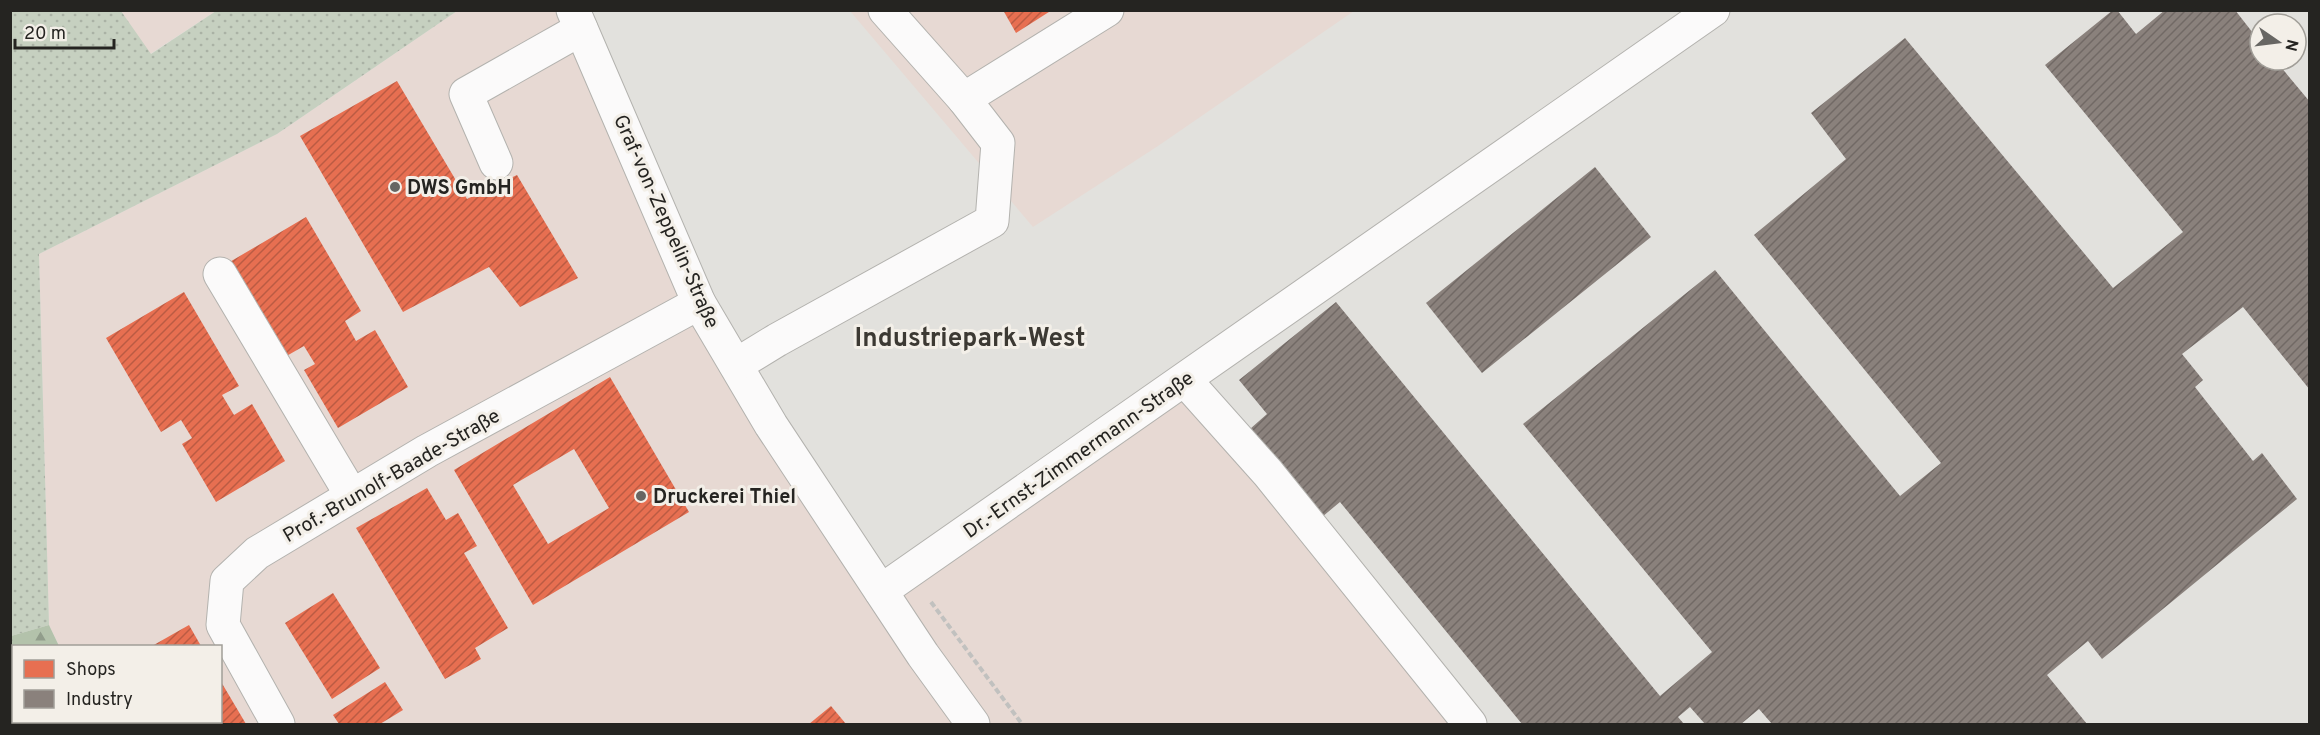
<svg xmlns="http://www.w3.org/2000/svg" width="2320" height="735" font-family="Overpass,sans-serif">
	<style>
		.commercial { fill: #e7d9d3 }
		.grass { fill: url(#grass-dots) }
		.forest { fill: url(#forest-firs) }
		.shops { fill: url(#shops-hatch); fill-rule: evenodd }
		.industry { fill: url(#industry-hatch) }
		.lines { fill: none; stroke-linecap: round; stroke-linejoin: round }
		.minor-casing { stroke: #b3b2ae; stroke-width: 35 }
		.path { stroke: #c1c1bf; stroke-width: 4; stroke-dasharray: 6 3; stroke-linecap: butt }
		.minor { stroke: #fbfafa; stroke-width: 33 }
		.poi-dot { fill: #676663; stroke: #f3efe8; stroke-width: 2 }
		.labels { text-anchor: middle; stroke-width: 6; stroke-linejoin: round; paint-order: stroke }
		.poi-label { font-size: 20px; font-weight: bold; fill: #252421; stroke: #f3efe8; text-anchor: start }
		.street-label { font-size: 20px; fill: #252421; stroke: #f3efe8 }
		.district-label { font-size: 26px; font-weight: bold; fill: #3c3933; stroke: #f3efe8 }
	</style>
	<defs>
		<pattern id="grass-dots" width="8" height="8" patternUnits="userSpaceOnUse" patternTransform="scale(1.5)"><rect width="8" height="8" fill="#c6d0c0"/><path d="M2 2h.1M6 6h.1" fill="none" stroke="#aab2a5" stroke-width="1.8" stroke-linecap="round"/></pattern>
		<pattern id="forest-firs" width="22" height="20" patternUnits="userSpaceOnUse" patternTransform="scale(1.5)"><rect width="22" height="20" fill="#b3c2ab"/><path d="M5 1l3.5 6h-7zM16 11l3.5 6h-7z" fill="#919d8b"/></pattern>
		<pattern id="shops-hatch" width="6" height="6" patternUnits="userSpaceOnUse" patternTransform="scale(1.5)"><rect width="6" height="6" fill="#e76f51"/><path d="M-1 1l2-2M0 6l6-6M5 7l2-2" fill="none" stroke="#bb5b43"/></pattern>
		<pattern id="industry-hatch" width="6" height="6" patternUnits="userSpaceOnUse" patternTransform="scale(1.5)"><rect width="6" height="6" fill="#8a817c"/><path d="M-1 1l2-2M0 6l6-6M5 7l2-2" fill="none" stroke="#716965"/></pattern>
	</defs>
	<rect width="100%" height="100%" fill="#e2e1dd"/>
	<g class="commercial">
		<polygon points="121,11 216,11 150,54"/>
		<polygon points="457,11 573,11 699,303 881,591 1185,380 1455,724 98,724 97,722 220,722 220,646 59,646 49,625 39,254 277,134"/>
		<polygon points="850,11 1354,11 1158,146 1033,227"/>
	</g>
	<polygon class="grass" points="11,11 121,11 151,54 216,11 457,11 277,134 39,254 49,625 11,636"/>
	<polygon class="forest" points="49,625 59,646 14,646 14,722 97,722 98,724 11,724 11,636"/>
	<g class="shops">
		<polygon points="1003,10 1052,10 1016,33"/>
		<polygon points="397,81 467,199 517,175 578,278 520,307 489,267 403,312 300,136"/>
		<polygon points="306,217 361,311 345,321 356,341 375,330 408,387 338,428 304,370 315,364 304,346 283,358 228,263"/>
		<polygon points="184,292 239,386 222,395 234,415 252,404 285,461 216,502 182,444 192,438 181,420 161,432 106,338"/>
		<path d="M610,377L689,512L533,605L454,470ZM574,449L609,508L548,544L513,485Z"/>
		<polygon points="427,488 446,520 458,513 477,546 464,553 508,628 475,648 481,659 445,679 356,528"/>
		<polygon points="333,593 380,668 332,699 285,623"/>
		<polygon points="189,625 201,646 152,646"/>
		<polygon points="220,680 246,724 170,724 169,722 220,722"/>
		<polygon points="385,682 403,710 380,724 339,724 333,715"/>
		<polygon points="831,706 846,724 809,724"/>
	</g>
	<g class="industry">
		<polygon points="2113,10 2117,10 2136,34 2165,10 2235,10 2260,42 2260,60 2275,60 2310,102 2310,390 2243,307 2182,354 2203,380 2195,387 2253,461 2262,453 2297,499 2102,659 2088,641 2047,675 2087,724 1772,724 1759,709 1741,724 1705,724 1690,707 1678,717 1684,724 1522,724 1340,502 1322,517 1250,429 1267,414 1239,380 1336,302 1660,696 1712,652 1523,424 1715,270 1900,496 1941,463 1754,235 1846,159 1811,113 1905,38 2113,288 2183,232 2045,65"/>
		<polygon points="1595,167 1651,237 1482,373 1426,303"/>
	</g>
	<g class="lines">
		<g class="minor-casing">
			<g id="minor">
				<polyline points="573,10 699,303 771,425 923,655 973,724"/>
				<polyline points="885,10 964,99"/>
				<polyline points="496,163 466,94 581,29"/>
				<polyline points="220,274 352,496"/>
				<polyline points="736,365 777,340 992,221 998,143 964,99 1107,10"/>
				<polyline points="1185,380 1268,473 1470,724"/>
				<polyline points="881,591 1713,10"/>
				<polyline points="278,724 223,625 227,581 257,553 427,451 699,303"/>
			</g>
		</g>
		<polyline class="path" points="931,602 1022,724"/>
		<use href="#minor" class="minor"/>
	</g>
	<g class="poi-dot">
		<circle cx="395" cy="187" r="6"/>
		<circle cx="641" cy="496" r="6"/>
	</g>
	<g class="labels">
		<g class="poi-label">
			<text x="407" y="194">DWS GmbH</text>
			<text x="653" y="503">Druckerei Thiel</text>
		</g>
		<g class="street-label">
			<text transform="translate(667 221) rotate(66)" y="7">Graf-von-Zeppelin-Straße</text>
			<text transform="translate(1078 454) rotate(-35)" y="7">Dr.-Ernst-Zimmermann-Straße</text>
			<text transform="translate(391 475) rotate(-30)" y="7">Prof.-Brunolf-Baade-Straße</text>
		</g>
		<g class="district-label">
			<text x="970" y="346">Industriepark-West</text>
		</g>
	</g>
	<rect width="2320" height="735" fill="none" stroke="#252421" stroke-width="24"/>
	<rect x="12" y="645" width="210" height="78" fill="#f3efe8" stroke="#a19e98" stroke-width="1.5"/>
	<rect x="24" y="660" width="30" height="18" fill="#e76f51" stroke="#a19e98" stroke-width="1.5"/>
	<text x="66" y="675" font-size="18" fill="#252421">Shops</text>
	<rect x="24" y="690" width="30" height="18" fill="#8a817c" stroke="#a19e98" stroke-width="1.5"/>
	<text x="66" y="705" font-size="18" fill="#252421">Industry</text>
	<g transform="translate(2278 42) rotate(104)"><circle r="28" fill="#f3efe8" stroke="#a19e98" stroke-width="1.5"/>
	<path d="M0-4.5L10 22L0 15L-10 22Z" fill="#676663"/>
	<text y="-9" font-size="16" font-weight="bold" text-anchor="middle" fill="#252421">N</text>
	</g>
	<path d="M15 39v9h99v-9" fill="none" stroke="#252421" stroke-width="3"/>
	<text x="24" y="39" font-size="18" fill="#252421" stroke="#f3efe8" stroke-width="4.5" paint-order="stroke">20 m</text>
</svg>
